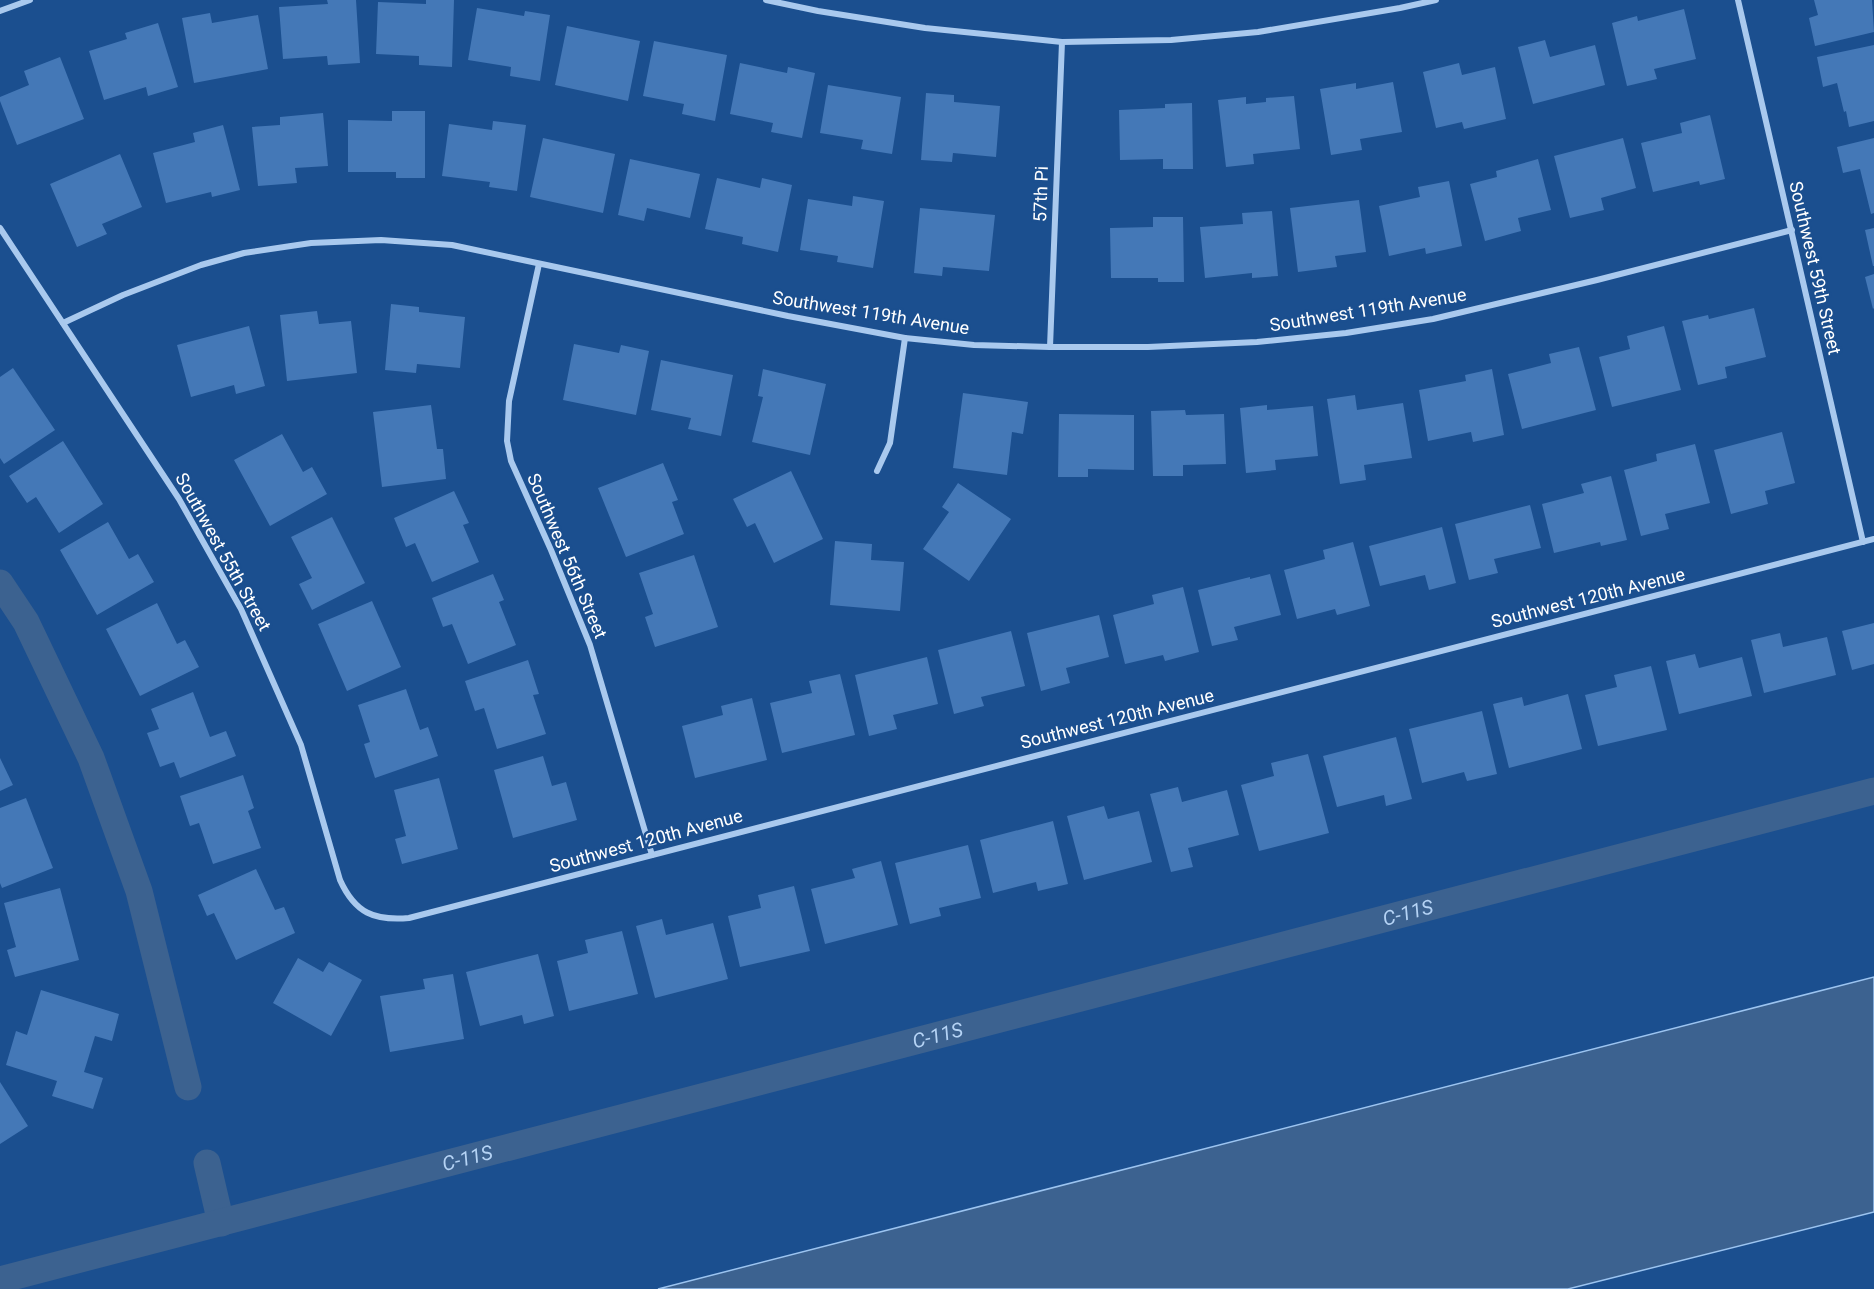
<svg xmlns="http://www.w3.org/2000/svg" width="1874" height="1289" font-family="Roboto,sans-serif">
	<style>
		.water { fill: #3c6290; stroke: #9cc4f0; stroke-width: 1.5 }
		.lines { fill: none; stroke-linecap: round; stroke-linejoin: round }
		.canal { stroke: #3c6290; stroke-width: 27 }
		.building { fill: #4478b7 }
		.street { stroke: #a9c9ee; stroke-width: 6 }
		.labels { text-anchor: middle; stroke-width: 5; stroke-linejoin: round; paint-order: stroke }
		.street-label { font-size: 18px; fill: #fff; stroke: #1b4f8f }
		.water-label { font-size: 20px; font-style: italic; fill: #b5d3f5; stroke: #1b4f8f }
	</style>
	<rect width="100%" height="100%" fill="#1b4f8f"/>
	<polygon class="water" points="1874,977 1874,1212 1568,1289 658,1289"/>
	<g class="lines">
		<g class="canal">
			<polyline points="0,583 26,622 91,758 139,891 188,1087"/>
			<polyline points="207,1163 221,1223"/>
			<path id="s1" d="M0,1280L1874,791"/>
		</g>
	</g>
	<g class="building">
		<polygon points="327,0 356,0 360,63 328,65 327,56 283,59 279,7 328,4"/>
		<polygon points="426,0 454,0 452,67 419,65 419,56 376,54 378,2 426,4"/>
		<polygon points="1814,0 1872,0 1874,32 1815,46 1809,18 1818,15"/>
		<polygon points="477,8 524,16 525,11 550,15 540,81 510,76 511,67 468,60"/>
		<polygon points="1684,9 1696,59 1654,69 1657,79 1627,86 1612,23 1637,16 1638,21"/>
		<polygon points="210,13 212,23 258,15 268,69 194,83 182,18"/>
		<polygon points="158,23 178,87 148,96 146,87 104,100 89,51 127,39 125,33"/>
		<polygon points="567,26 640,41 628,101 555,85"/>
		<polygon points="1545,40 1550,57 1595,45 1605,85 1533,104 1518,47"/>
		<polygon points="654,41 727,55 715,121 682,114 684,104 643,96"/>
		<polygon points="1874,45 1874,121 1849,127 1846,111 1844,112 1837,83 1823,87 1817,57"/>
		<polygon points="60,57 84,119 17,145 0,101 0,97 29,85 24,71"/>
		<polygon points="740,63 787,73 788,67 815,73 802,138 771,132 773,123 730,114"/>
		<polygon points="1459,63 1462,75 1495,67 1506,119 1464,129 1462,122 1436,128 1423,72"/>
		<polygon points="1393,82 1402,132 1360,139 1362,150 1331,155 1320,89 1356,83 1356,89"/>
		<polygon points="828,85 901,97 892,154 861,149 863,140 820,133"/>
		<polygon points="926,93 954,95 954,102 1000,106 996,157 953,153 952,162 921,160"/>
		<polygon points="1294,96 1300,149 1253,154 1254,164 1226,167 1218,100 1246,97 1246,104 1266,102 1266,98"/>
		<polygon points="1192,103 1193,169 1163,169 1163,159 1120,160 1119,110 1165,108 1165,104"/>
		<polygon points="392,111 425,111 425,178 396,178 396,172 348,172 348,120 392,121"/>
		<polygon points="323,113 328,166 295,168 297,183 258,186 252,127 280,125 280,117"/>
		<polygon points="1710,115 1725,179 1700,185 1699,181 1653,192 1641,143 1682,133 1680,123"/>
		<polygon points="493,121 526,125 517,191 489,187 490,182 442,176 449,124 492,130"/>
		<polygon points="223,125 240,190 212,197 211,192 166,203 153,153 195,142 193,133"/>
		<polygon points="543,138 615,154 603,213 530,197"/>
		<polygon points="1623,138 1636,188 1601,198 1604,210 1570,218 1554,156"/>
		<polygon points="1874,138 1874,213 1871,214 1860,169 1843,173 1837,147"/>
		<polygon points="120,154 142,207 102,224 107,234 77,247 50,184"/>
		<polygon points="630,159 700,174 690,218 647,208 644,221 618,215"/>
		<polygon points="1538,159 1551,210 1518,218 1521,231 1485,241 1470,184 1497,177 1496,171"/>
		<polygon points="717,178 760,188 762,178 792,185 778,252 742,244 743,237 705,229"/>
		<polygon points="1449,181 1462,246 1426,254 1425,248 1389,256 1379,206 1420,197 1418,187"/>
		<polygon points="853,196 884,201 873,268 837,262 838,256 800,250 808,199 852,206"/>
		<polygon points="1359,200 1366,252 1335,256 1337,267 1298,272 1290,208"/>
		<polygon points="920,208 995,215 989,271 943,267 942,276 914,273"/>
		<polygon points="1272,211 1278,276 1252,278 1252,273 1205,278 1200,227 1243,224 1242,213"/>
		<polygon points="1153,217 1183,217 1184,282 1158,282 1158,278 1111,278 1110,228 1153,227"/>
		<polygon points="1874,228 1874,266 1873,266 1865,230"/>
		<polygon points="1874,274 1874,308 1873,309 1865,277"/>
		<polygon points="391,304 419,307 419,312 465,317 460,368 417,364 416,373 385,370"/>
		<polygon points="1754,308 1766,357 1725,367 1727,378 1698,385 1682,321 1708,315 1709,319"/>
		<polygon points="317,311 319,324 351,321 357,373 287,381 280,315"/>
		<polygon points="249,326 265,386 236,394 234,385 191,397 177,345"/>
		<polygon points="1664,326 1681,390 1612,407 1599,357 1630,349 1627,336"/>
		<polygon points="574,344 619,353 621,345 649,351 636,415 563,400"/>
		<polygon points="1579,347 1596,410 1522,429 1508,374 1551,363 1549,354"/>
		<polygon points="661,360 733,375 721,436 688,429 691,418 651,410"/>
		<polygon points="13,368 55,430 4,464 0,458 0,377"/>
		<polygon points="763,369 826,384 810,455 752,442 763,397 758,396"/>
		<polygon points="1492,369 1504,435 1473,442 1471,432 1428,441 1419,390 1466,381 1465,375"/>
		<polygon points="963,393 1028,402 1023,434 1012,432 1007,475 953,468"/>
		<polygon points="1355,395 1357,410 1403,403 1412,458 1364,465 1366,480 1340,484 1327,399"/>
		<polygon points="431,405 437,449 443,449 446,479 382,487 373,412"/>
		<polygon points="1267,405 1267,410 1313,406 1318,456 1275,460 1276,470 1246,473 1240,408"/>
		<polygon points="1185,410 1186,415 1224,414 1226,464 1183,465 1183,476 1153,476 1151,411"/>
		<polygon points="1059,414 1134,415 1134,470 1088,469 1088,477 1058,477"/>
		<polygon points="1782,432 1795,483 1765,491 1768,504 1731,514 1714,450"/>
		<polygon points="282,434 303,472 312,467 327,494 270,526 234,460"/>
		<polygon points="63,441 103,504 59,533 36,497 27,503 9,476"/>
		<polygon points="1695,444 1710,503 1665,514 1669,529 1641,536 1624,470 1657,461 1656,454"/>
		<polygon points="663,463 678,500 672,502 684,534 626,557 598,488"/>
		<polygon points="791,471 823,539 774,563 755,523 747,527 733,499"/>
		<polygon points="1611,476 1627,540 1601,546 1600,542 1554,553 1542,504 1584,493 1581,484"/>
		<polygon points="958,483 1011,519 969,581 923,549 949,512 942,507"/>
		<polygon points="454,491 469,523 463,525 479,562 432,582 415,543 406,547 394,518"/>
		<polygon points="1530,505 1541,548 1494,559 1498,573 1469,580 1455,524"/>
		<polygon points="332,517 365,583 312,610 299,584 312,578 291,537"/>
		<polygon points="108,522 129,559 138,554 154,582 97,615 60,550"/>
		<polygon points="1442,527 1456,583 1429,590 1425,575 1380,586 1369,546"/>
		<polygon points="835,541 872,544 871,560 904,562 900,611 830,605"/>
		<polygon points="1353,542 1370,606 1337,615 1335,609 1297,619 1284,570 1325,559 1323,550"/>
		<polygon points="694,555 718,627 655,647 645,617 653,614 639,573"/>
		<polygon points="493,574 504,600 499,602 516,645 468,664 452,624 443,627 432,598"/>
		<polygon points="1270,574 1281,615 1234,627 1238,640 1212,646 1198,590 1250,577 1250,579"/>
		<polygon points="1183,587 1199,652 1165,661 1163,655 1125,664 1113,615 1154,604 1152,595"/>
		<polygon points="372,601 401,667 347,691 318,624"/>
		<polygon points="157,603 177,644 185,640 199,667 140,696 106,629"/>
		<polygon points="1099,615 1109,657 1066,668 1070,683 1041,691 1027,633"/>
		<polygon points="1874,623 1874,664 1852,670 1842,631"/>
		<polygon points="1011,631 1025,686 981,697 984,706 954,714 938,650"/>
		<polygon points="1780,633 1783,647 1827,637 1836,675 1764,693 1751,640"/>
		<polygon points="1695,654 1699,668 1742,657 1752,696 1679,714 1666,661"/>
		<polygon points="927,657 938,704 893,715 897,729 869,736 855,675"/>
		<polygon points="528,660 539,694 533,695 546,734 497,749 484,708 475,711 465,681"/>
		<polygon points="1651,666 1667,730 1598,746 1585,695 1617,687 1614,675"/>
		<polygon points="840,674 855,735 782,753 770,703 812,693 809,681"/>
		<polygon points="406,689 420,730 428,727 438,756 375,778 364,744 370,742 358,705"/>
		<polygon points="193,692 210,737 226,731 236,756 180,778 174,762 160,767 147,733 159,729 151,709"/>
		<polygon points="1568,694 1582,749 1509,768 1493,704 1522,697 1524,706"/>
		<polygon points="752,698 767,760 695,778 682,726 723,715 721,706"/>
		<polygon points="1482,711 1497,774 1467,781 1464,772 1422,783 1409,729"/>
		<polygon points="1396,737 1412,799 1386,806 1384,795 1337,807 1323,756"/>
		<polygon points="1308,754 1329,833 1259,851 1241,785 1274,776 1271,763"/>
		<polygon points="543,756 552,786 566,782 577,820 513,838 494,770"/>
		<polygon points="0,758 13,785 0,791"/>
		<polygon points="243,775 254,808 248,811 261,848 213,864 199,823 190,826 180,796"/>
		<polygon points="439,778 458,849 402,864 395,839 406,836 394,790"/>
		<polygon points="1178,787 1182,802 1227,790 1239,835 1188,848 1193,867 1171,872 1150,794"/>
		<polygon points="26,798 53,868 2,888 0,883 0,808"/>
		<polygon points="1104,806 1108,819 1139,811 1152,862 1084,880 1067,816"/>
		<polygon points="1053,821 1068,884 1038,891 1036,882 993,893 980,840"/>
		<polygon points="968,845 981,898 939,908 941,916 910,924 895,863"/>
		<polygon points="881,861 898,925 825,944 811,889 855,878 852,869"/>
		<polygon points="256,869 275,910 284,907 295,933 236,960 214,913 207,916 198,895"/>
		<polygon points="794,886 810,951 740,967 728,916 761,908 758,895"/>
		<polygon points="60,888 79,960 15,977 7,950 16,947 4,903"/>
		<polygon points="662,919 666,935 713,923 728,979 655,998 636,926"/>
		<polygon points="622,931 638,994 569,1011 557,961 588,953 585,940"/>
		<polygon points="538,954 554,1016 524,1024 522,1015 480,1026 466,972"/>
		<polygon points="298,958 323,972 329,962 362,980 331,1036 273,1003"/>
		<polygon points="453,974 464,1039 390,1052 380,996 425,989 423,979"/>
		<polygon points="41,990 119,1014 112,1041 95,1036 84,1072 103,1078 93,1109 52,1096 57,1081 6,1065 16,1031 27,1035"/>
		<polygon points="0,1082 28,1126 0,1144"/>
	</g>
	<g class="lines">
		<g class="street">
			<polyline points="766,0 818,11 925,28 1062,42 1171,40 1258,32 1400,8 1436,0"/>
			<polyline points="1738,0 1863,542"/>
			<polyline points="0,11 30,0"/>
			<path d="M0,228L179,499L241,609L301,745L340,880C355,913 374,921 409,918L1874,539"/>
			<polyline points="539,264 509,401 507,441 511,461 551,550 590,645 652,855"/>
			<polyline points="63,323 123,295 201,265 244,253 311,243 381,240 452,245 788,316 905,338 974,345 1050,347 1148,347 1257,342 1346,333 1433,319 1597,280 1792,230"/>
			<polyline points="1050,347 1062,42"/>
			<polyline points="877,471 890,443 905,338"/>
		</g>
	</g>
	<g class="labels">
		<g class="street-label">
			<text transform="translate(1041 194) rotate(-88)" y="6">57th Pi</text>
			<text transform="translate(1815 268) rotate(77)" y="6">Southwest 59th Street</text>
			<text transform="translate(1368 310) rotate(-9)" y="6">Southwest 119th Avenue</text>
			<text transform="translate(871 313) rotate(9)" y="6">Southwest 119th Avenue</text>
			<text transform="translate(223 552) rotate(61)" y="6">Southwest 55th Street</text>
			<text transform="translate(567 556) rotate(67)" y="6">Southwest 56th Street</text>
			<text transform="translate(1588 598) rotate(-14)" y="6">Southwest 120th Avenue</text>
			<text transform="translate(1117 719) rotate(-14)" y="6">Southwest 120th Avenue</text>
			<text transform="translate(646 841) rotate(-15)" y="6">Southwest 120th Avenue</text>
		</g>
		<g class="water-label">
			<text dy="7" stroke="none"><textPath href="#s1" startOffset="1455">C-11S</textPath></text>
			<text dy="7" stroke="none"><textPath href="#s1" startOffset="969">C-11S</textPath></text>
			<text dy="7" stroke="none"><textPath href="#s1" startOffset="483">C-11S</textPath></text>
		</g>
	</g>
</svg>
